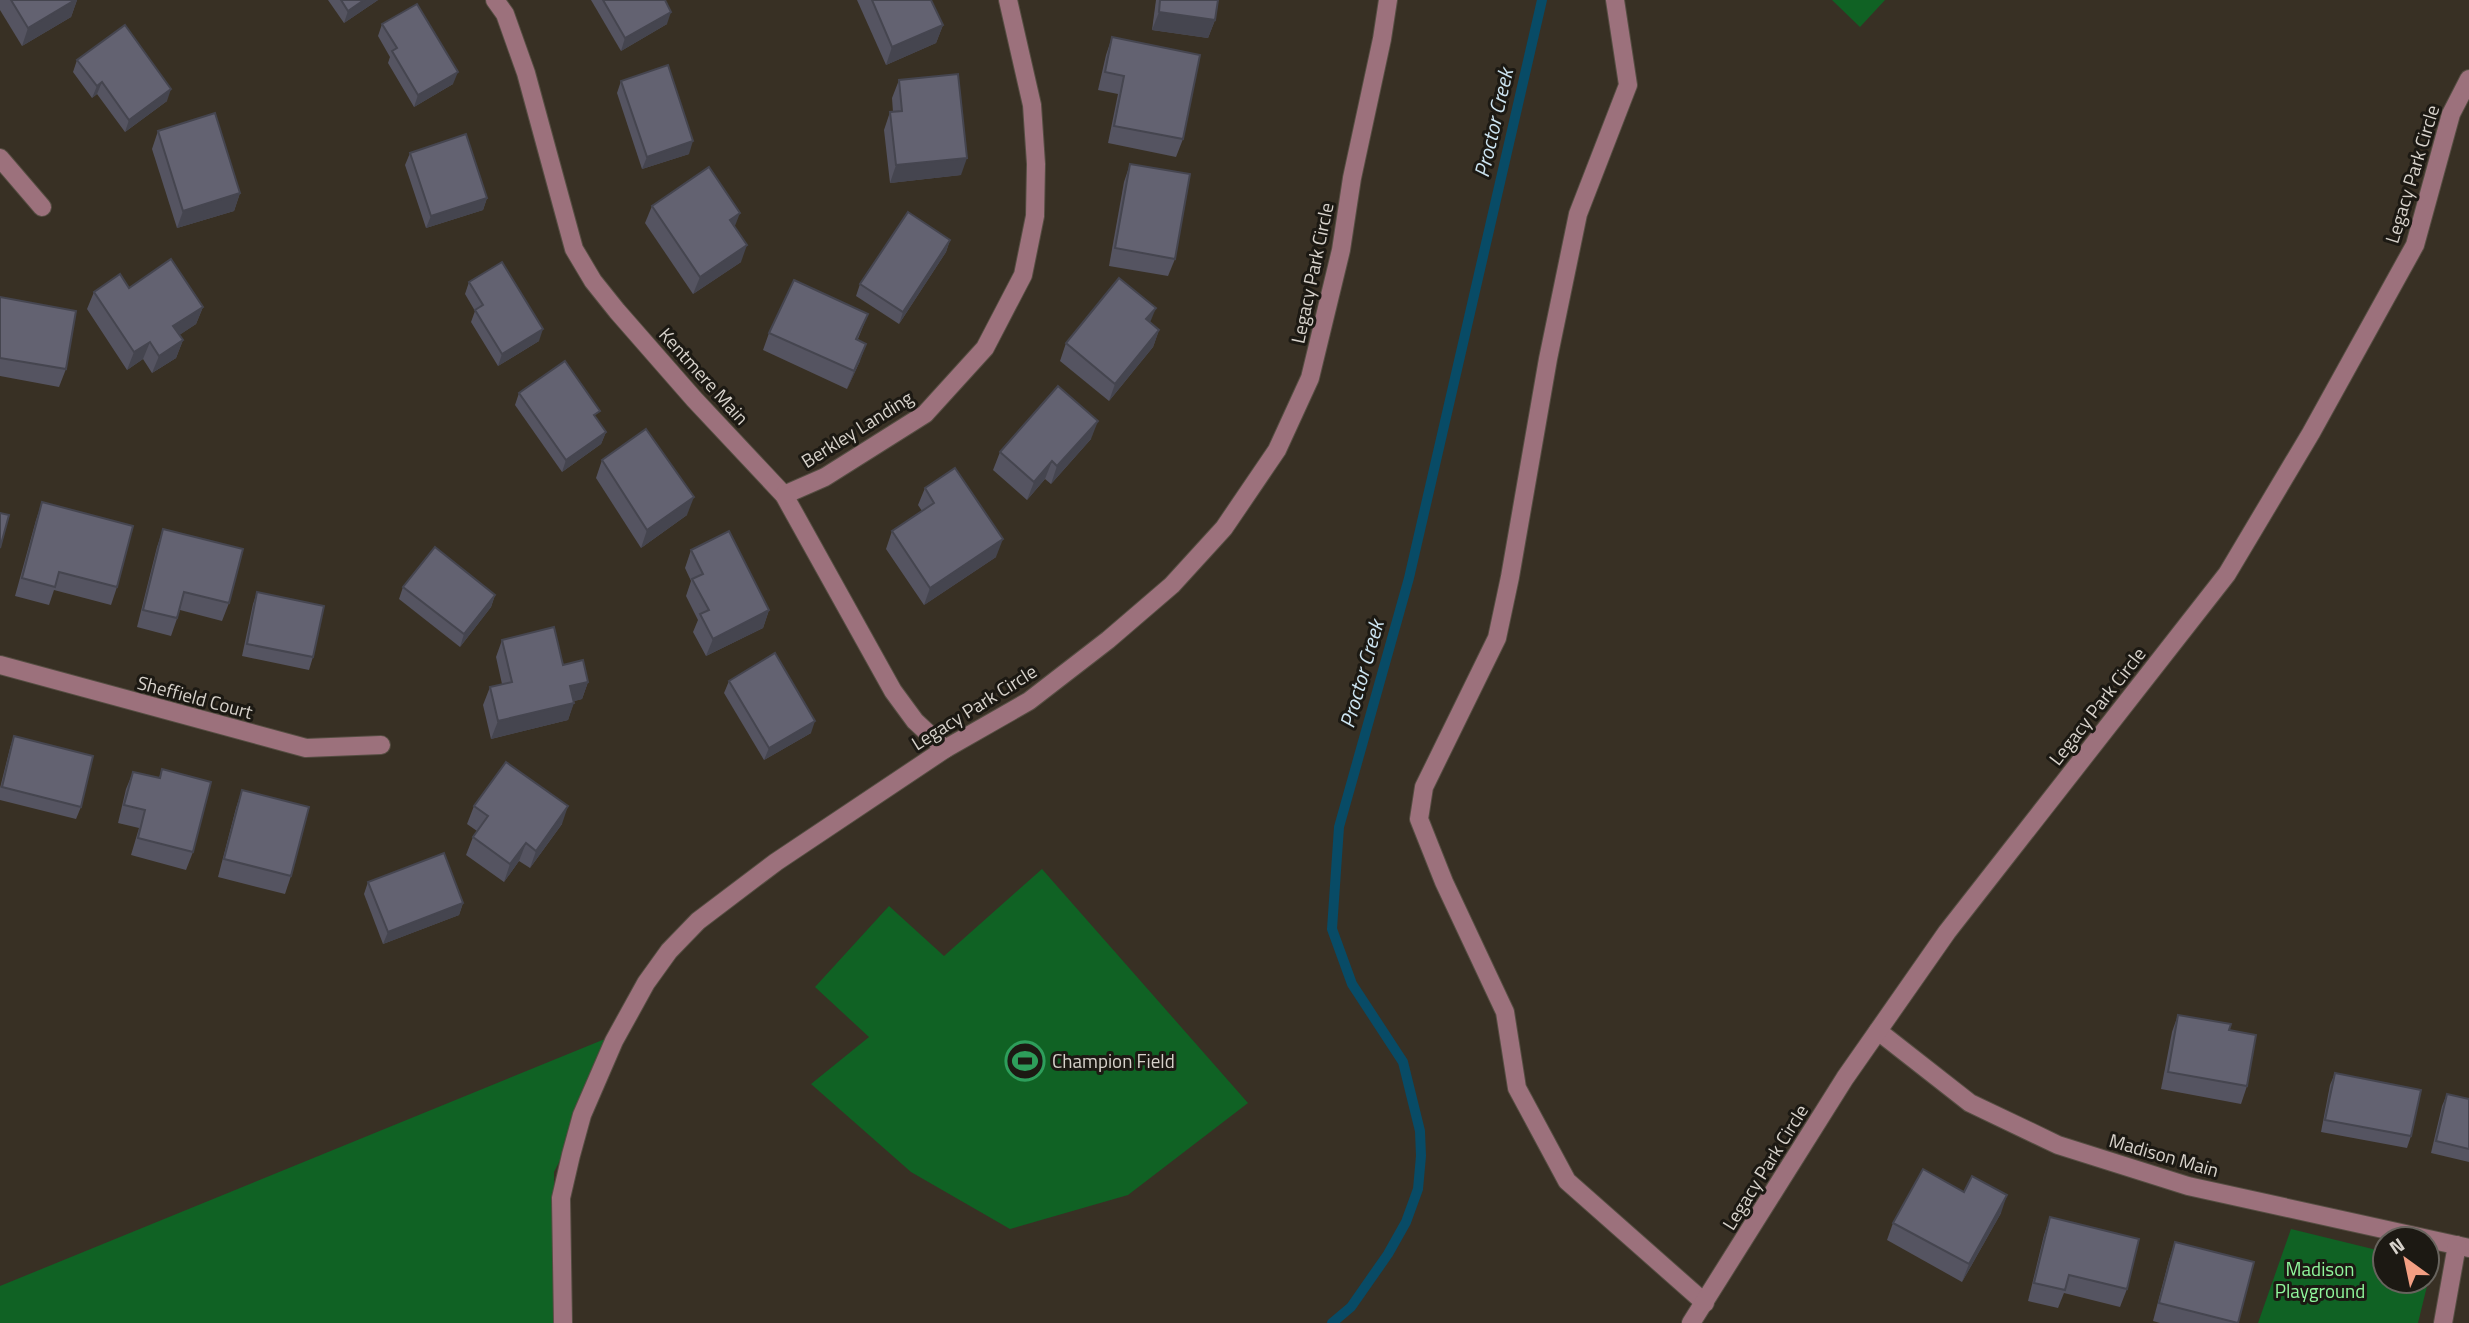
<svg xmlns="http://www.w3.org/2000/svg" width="2469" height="1323" font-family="'Titillium Web',sans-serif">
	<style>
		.green { fill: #106224 }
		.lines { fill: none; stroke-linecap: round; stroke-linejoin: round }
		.stream { stroke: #084b66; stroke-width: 10 }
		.minor-casing { stroke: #554d42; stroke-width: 20 }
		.minor { stroke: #9c717c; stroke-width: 18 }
		.wall { fill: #555461 }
		.shaded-wall { fill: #45454f }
		.building { fill: #636271; stroke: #45454f; stroke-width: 2 }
		.labels { text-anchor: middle; stroke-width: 6; stroke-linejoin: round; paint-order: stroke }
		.street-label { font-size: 19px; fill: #d7d2cb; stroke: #1c1913 }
		.poi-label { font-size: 19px; fill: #d7d2cb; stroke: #1c1913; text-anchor: start }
		.park-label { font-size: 19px; fill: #90f79c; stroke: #1c1913 }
		.water-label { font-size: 21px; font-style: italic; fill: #cce4f1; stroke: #1c1913 }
	</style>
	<rect width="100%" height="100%" fill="#383024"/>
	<g class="green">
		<polygon points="1832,0 1885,0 1860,27"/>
		<polygon points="1042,869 1248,1103 1128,1195 1010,1229 911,1172 811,1084 869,1037 815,987 889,906 944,956"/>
		<polygon points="627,1030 554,1172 556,1323 0,1323 0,1286"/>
		<polygon points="2291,1229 2385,1252 2385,1281 2425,1281 2427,1286 2418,1323 2258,1323"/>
	</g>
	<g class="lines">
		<polyline class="stream" points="1332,1323 1351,1307 1388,1254 1406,1222 1418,1189 1421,1156 1420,1131 1403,1062 1352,984 1332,929 1339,827 1409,578 1542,0"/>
		<g class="minor-casing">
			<g id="minor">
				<polyline points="495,0 505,14 526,73 574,249 593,281 617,311 694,399 784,495 893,691 915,721 945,749"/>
				<polyline points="1615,0 1628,85 1578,214 1548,359 1510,577 1497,638 1424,787 1419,819 1444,882 1505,1012 1517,1088 1567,1181 1705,1303"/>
				<polyline points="0,158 42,207"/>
				<polyline points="784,495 825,477 925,414 985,348 1023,275 1035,216 1036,164 1032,105 1008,0"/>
				<polyline points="0,665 306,748 381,745"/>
				<polyline points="1878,1031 1970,1103 2058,1145 2188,1186 2469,1248"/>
				<polyline points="563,1323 561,1198 571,1155 582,1115 614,1041 646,983 669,951 698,921 776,862 945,749 1029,701 1108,640 1172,585 1224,528 1277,450 1310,378 1341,250 1352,178 1382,39 1388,0"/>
				<polyline points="1691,1323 1845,1078 1947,932 2227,574 2311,433 2415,245 2451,114 2469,79"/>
				<polyline points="2443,1323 2457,1245"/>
			</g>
		</g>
		<use href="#minor" class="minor"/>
	</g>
	<g class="wall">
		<polygon points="0,0 77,0 71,17 22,46 0,10"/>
		<polygon points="328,0 378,0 344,23"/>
		<polygon points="591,0 665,0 667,24 621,51"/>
		<polygon points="857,0 931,0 943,25 936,43 886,65"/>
		<polygon points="1156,0 1218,0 1215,20 1208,38 1152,30"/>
		<polygon points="382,24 453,84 414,107 388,63 390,57 378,36"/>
		<polygon points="1112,37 1183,139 1176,157 1108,143 1118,94 1098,90 1106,55"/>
		<polygon points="77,60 167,101 125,132 97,94 92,98 73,72"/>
		<polygon points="899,80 961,175 890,183 884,130 890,112 893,112 892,98"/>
		<polygon points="621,81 689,154 642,169 617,93"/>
		<polygon points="158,131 240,193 234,211 177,228 152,149"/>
		<polygon points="410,153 487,198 483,210 426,228 405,165"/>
		<polygon points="1130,164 1175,259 1168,276 1109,266 1124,182"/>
		<polygon points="652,206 735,227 741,262 693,294 645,223"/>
		<polygon points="950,240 946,252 899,324 856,296 860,284"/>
		<polygon points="469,282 539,341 498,366 471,322 475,311 465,294"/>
		<polygon points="129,288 203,307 196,324 179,335 183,340 176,358 152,373 143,359 127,370 87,309 94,292"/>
		<polygon points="0,297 66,369 59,387 0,376"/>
		<polygon points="868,314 858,339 860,361 847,389 763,350 769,333"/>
		<polygon points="1150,322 1159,330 1153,347 1109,401 1060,361 1066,343"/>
		<polygon points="519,393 597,419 606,432 601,444 562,472 515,405"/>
		<polygon points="1091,439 1051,484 1045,479 1027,500 993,470 1000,452"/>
		<polygon points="602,460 687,515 641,548 596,478"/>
		<polygon points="925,488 996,557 924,605 886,549 892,531 922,511 918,505"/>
		<polygon points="42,502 117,587 111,605 54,590 49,605 15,596 36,520"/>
		<polygon points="163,529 229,603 222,621 180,610 171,636 137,627 157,547"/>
		<polygon points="691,550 769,610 763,628 706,656 693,632 698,620 686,596 691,581 685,568"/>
		<polygon points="403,587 495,595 491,607 460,647 399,599"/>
		<polygon points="257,592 313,657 309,670 242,656 253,604"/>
		<polygon points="502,640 563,665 588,682 582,699 574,701 568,720 491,739 483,705 490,687 502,684 496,657"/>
		<polygon points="729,681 811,733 764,760 724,693"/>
		<polygon points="14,736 81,807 76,819 0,800 0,788 10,748"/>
		<polygon points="162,769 193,852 186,870 131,855 139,828 118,823 126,789 133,772 159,778"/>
		<polygon points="242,790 291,876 285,894 218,877 236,808"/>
		<polygon points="474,806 562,824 530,868 519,861 504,882 466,855 473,837 477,831 467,824"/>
		<polygon points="368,882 463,903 459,915 383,944 364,894"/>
		<polygon points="2178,1015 2229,1030 2247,1086 2241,1104 2161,1089 2172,1032"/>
		<polygon points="2335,1073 2411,1136 2407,1148 2321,1132 2330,1085"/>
		<polygon points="2447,1094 2469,1099 2469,1162 2431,1153 2442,1106"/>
		<polygon points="2001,1213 1962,1282 1887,1240 1893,1223"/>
		<polygon points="2050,1217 2127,1289 2120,1307 2064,1293 2058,1308 2028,1301 2044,1235"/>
		<polygon points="2175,1242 2238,1323 2160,1323 2153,1321 2169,1260"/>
	</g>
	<g class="shaded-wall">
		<polygon points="75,0 77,0 71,17 22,46 28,28"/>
		<polygon points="364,0 378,0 344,23 348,11"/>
		<polygon points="671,12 667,24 621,51 625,38"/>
		<polygon points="1159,12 1215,20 1208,38 1152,30"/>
		<polygon points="943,25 936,43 886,65 892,47"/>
		<polygon points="458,72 453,84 414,107 418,95"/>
		<polygon points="102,82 97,94 92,98 97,86"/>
		<polygon points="171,89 167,101 125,132 129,120"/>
		<polygon points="693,141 689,154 642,169 647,157"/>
		<polygon points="967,158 961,175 890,183 896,165"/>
		<polygon points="240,193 234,211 177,228 183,211"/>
		<polygon points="487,198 483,210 426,228 431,216"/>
		<polygon points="740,213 733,231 730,220"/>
		<polygon points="950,240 946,252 899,324 903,312"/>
		<polygon points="747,245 741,262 693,294 700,277"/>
		<polygon points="203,307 196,324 166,344 173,326"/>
		<polygon points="1156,308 1149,325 1146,319"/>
		<polygon points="543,329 539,341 498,366 502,354"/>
		<polygon points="1159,330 1153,347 1109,401 1115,384"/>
		<polygon points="183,340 176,358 152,373 159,356"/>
		<polygon points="150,342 143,359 127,370 134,352"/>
		<polygon points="866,344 860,361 847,389 854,371"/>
		<polygon points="1098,421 1091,439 1051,484 1057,466"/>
		<polygon points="606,432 601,444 562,472 566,460"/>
		<polygon points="1052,461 1045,479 1027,500 1034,482"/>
		<polygon points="694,497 687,515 641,548 647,530"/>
		<polygon points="1003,539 996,557 924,605 930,588"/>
		<polygon points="495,595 491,607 460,647 464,634"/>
		<polygon points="769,610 763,628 706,656 713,639"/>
		<polygon points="588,682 582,699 564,704 570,686"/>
		<polygon points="574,703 568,720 491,739 498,721"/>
		<polygon points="815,721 811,733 764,760 769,748"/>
		<polygon points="568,806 562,824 530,868 536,851"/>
		<polygon points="526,843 519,861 504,882 510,864"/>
		<polygon points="463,903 459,915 383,944 388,932"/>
		<polygon points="2007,1195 2001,1213 1962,1282 1969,1264"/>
	</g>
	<g class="building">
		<polygon points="11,0 75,0 28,28"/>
		<polygon points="341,0 364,0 348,11"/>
		<polygon points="603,0 665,0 671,12 625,38"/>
		<polygon points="872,0 931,0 943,25 892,47"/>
		<polygon points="1160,0 1218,0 1215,20 1159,12"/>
		<polygon points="417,4 458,72 418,95 392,51 397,48 382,24"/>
		<polygon points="125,25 171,89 129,120 102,82 97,86 77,60"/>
		<polygon points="1112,37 1200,55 1183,139 1114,126 1124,76 1105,72"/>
		<polygon points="668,65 693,141 647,157 621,81"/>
		<polygon points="958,74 967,158 896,165 890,112 902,111 899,80"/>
		<polygon points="215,113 240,193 183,211 158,131"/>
		<polygon points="466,134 487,198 431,216 410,153"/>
		<polygon points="1130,164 1190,174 1175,259 1115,248"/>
		<polygon points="709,167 740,213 730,220 747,245 700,277 652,206"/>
		<polygon points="908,212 950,240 903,312 860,284"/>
		<polygon points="171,259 203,307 173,326 183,340 159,356 150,342 134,352 94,292 120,274 129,288"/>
		<polygon points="502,262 543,329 502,354 475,310 483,305 469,282"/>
		<polygon points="1119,278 1156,308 1146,319 1159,330 1115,384 1066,343"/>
		<polygon points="794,280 868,314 856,339 866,344 854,371 769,333"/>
		<polygon points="0,297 76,311 66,369 0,358"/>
		<polygon points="565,361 600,411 594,415 606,432 566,460 519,393"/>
		<polygon points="1058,386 1098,421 1057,466 1052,461 1034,482 1000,452"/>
		<polygon points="646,429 694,497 647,530 602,460"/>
		<polygon points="955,468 1003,539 930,588 892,531 934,503 925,488"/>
		<polygon points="42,502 133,526 117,587 59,572 55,587 22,578"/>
		<polygon points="0,513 9,515 0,548"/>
		<polygon points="163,529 243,549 229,603 184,592 177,618 143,610"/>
		<polygon points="729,531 769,610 713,639 700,614 709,610 692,579 703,574 691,550"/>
		<polygon points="435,547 495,595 464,634 403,587"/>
		<polygon points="257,592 324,606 313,657 247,644"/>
		<polygon points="554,627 563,665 583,660 588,682 570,686 574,703 498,721 490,687 512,682 502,640"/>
		<polygon points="775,653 815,721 769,748 729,681"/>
		<polygon points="14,736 93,756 81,807 2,787"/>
		<polygon points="506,762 568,806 536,851 526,843 510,864 473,837 488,816 474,806"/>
		<polygon points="162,769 211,782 193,852 138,838 145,810 124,805 133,772 160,778"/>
		<polygon points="242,790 309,807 291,876 224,859"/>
		<polygon points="444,853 463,903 388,932 368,882"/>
		<polygon points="2178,1015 2231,1024 2229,1030 2256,1035 2247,1086 2168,1072"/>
		<polygon points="2335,1073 2421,1090 2411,1136 2325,1120"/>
		<polygon points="2447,1094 2469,1099 2469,1149 2436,1141"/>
		<polygon points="1923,1169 1964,1192 1972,1176 2007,1195 1969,1264 1893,1223"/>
		<polygon points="2050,1217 2139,1239 2127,1289 2069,1275 2065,1290 2034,1283"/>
		<polygon points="2175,1242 2254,1262 2238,1323 2159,1303"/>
	</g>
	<defs>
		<g id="stadium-ring" transform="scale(2.0125)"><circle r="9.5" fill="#1c1913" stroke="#2e9e5b" stroke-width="1.5"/><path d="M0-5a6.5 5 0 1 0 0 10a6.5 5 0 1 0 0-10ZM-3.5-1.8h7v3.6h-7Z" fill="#2e9e5b"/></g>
	</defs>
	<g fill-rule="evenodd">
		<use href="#stadium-ring" x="1025" y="1061"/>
	</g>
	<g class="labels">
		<g class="street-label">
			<text transform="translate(2412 174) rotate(-73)" y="7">Legacy Park Circle</text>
			<text transform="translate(1312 273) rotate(-78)" y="7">Legacy Park Circle</text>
			<text transform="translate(704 376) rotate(48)" y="7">Kentmere Main</text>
			<text transform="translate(857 429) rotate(-32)" y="7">Berkley Landing</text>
			<text transform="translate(195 697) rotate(15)" y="7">Sheffield Court</text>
			<text transform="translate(2097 706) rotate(-52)" y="7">Legacy Park Circle</text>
			<text transform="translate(974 707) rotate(-32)" y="7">Legacy Park Circle</text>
			<text transform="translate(2164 1155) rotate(16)" y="7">Madison Main</text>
			<text transform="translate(1765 1167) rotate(-58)" y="7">Legacy Park Circle</text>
		</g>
		<g class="poi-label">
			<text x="1052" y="1068">Champion Field</text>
		</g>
		<g class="park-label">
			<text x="2320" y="1276">Madison<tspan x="2320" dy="22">Playground</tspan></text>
		</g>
		<g class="water-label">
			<text transform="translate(1494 123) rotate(-77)" y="7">Proctor Creek</text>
			<text transform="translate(1362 674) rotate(-74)" y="7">Proctor Creek</text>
		</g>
	</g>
	<g transform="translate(2406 1260) rotate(327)"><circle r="33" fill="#1c1913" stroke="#67635d" stroke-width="2"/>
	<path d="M0-5L12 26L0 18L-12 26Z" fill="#f39f83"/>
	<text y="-10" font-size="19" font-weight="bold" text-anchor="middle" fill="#d7d2cb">N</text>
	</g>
</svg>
